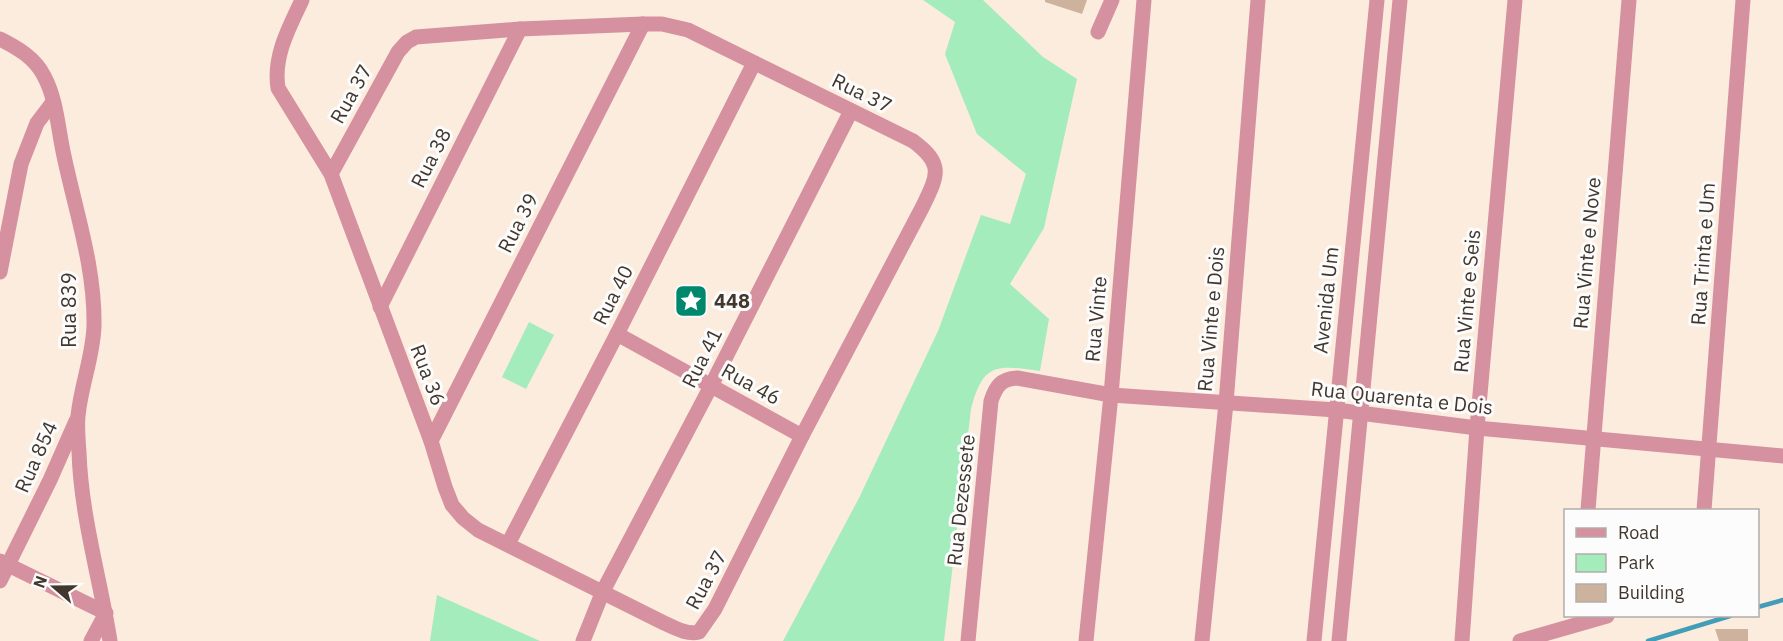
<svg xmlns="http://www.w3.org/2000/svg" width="1783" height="641" font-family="'IBM Plex Sans',sans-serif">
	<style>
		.green { fill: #a4ecbc }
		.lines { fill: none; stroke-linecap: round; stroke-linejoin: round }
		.stream { stroke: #419db8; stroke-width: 4.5 }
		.building { fill: #cdb39d }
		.minor { stroke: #d591a0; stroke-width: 15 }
		.labels { text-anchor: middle; stroke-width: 6; stroke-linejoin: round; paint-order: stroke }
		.street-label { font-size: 20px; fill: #41372d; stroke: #fcfcfc }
		.poi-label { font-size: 20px; font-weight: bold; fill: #41372d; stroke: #fcfcfc; text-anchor: start }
	</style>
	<rect width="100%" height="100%" fill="#fcecde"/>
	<g class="green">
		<path d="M923,0H983L1043,57L1077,79L1044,228L1010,284L1049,319L1040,371C997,365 983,362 971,409L944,641H783L859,498L938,331L981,215L1010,224L1026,174L977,134L945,54L955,22Z"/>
		<polygon points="529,322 554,335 526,389 502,377"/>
		<polygon points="437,595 540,641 430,641"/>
	</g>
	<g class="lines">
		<g class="stream">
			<polyline points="1758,607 1783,600"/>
			<polyline points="1648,641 1730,616"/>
		</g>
	</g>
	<g class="building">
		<polygon points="1045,0 1087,0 1082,14 1045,2"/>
		<polygon points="1715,629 1748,629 1748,641 1719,641"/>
	</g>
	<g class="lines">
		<g class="minor">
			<path d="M302,0C289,28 273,56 278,88L331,174L431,441L445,487L452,505L463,518L478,530L664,623C675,628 687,635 699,632L715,609L802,436L923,206C938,175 944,164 913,141L688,30L662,24H643L520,29L416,37L407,42L398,52L331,174"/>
			<polyline points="1098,32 1112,0"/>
			<path d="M0,39C18,48 35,58 44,76C57,100 58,130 64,156C76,213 95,267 94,326C93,357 81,385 78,416C77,427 78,440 79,452C81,516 100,578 110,641"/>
			<polyline points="0,272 21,164 37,123 53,102"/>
			<polyline points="380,307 520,29"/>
			<polyline points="617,334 802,436"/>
			<polyline points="431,441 643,24"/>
			<polyline points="1588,510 1629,0"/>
			<polyline points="1704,510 1743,0"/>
			<polyline points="508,544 617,334 754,63"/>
			<polyline points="0,561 106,613 91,641"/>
			<polyline points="0,581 50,480 76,421"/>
			<polyline points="583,641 603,591 711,386 851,111"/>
			<path d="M968,641L991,401C996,386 1001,379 1017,378L1111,395L1336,410L1477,428L1783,456"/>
			<polyline points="1086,641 1111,395 1144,0"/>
			<polyline points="1202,641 1226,403 1258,0"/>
			<polyline points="1314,641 1377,0"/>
			<polyline points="1339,641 1400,0"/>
			<polyline points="1462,641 1477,428 1515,0"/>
			<polyline points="1520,641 1607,616"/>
		</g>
	</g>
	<defs>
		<g id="sight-square" transform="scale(1.725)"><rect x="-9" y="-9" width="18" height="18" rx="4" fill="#00886d" stroke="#fcfcfc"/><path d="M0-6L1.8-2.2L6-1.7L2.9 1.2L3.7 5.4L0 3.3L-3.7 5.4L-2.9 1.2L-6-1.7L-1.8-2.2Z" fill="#fff"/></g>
	</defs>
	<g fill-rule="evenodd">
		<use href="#sight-square" x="691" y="301"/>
	</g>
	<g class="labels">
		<g class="street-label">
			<text transform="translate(862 93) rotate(26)" y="7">Rua 37</text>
			<text transform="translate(351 94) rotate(-61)" y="7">Rua 37</text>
			<text transform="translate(431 158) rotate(-63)" y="7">Rua 38</text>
			<text transform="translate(518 223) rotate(-63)" y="7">Rua 39</text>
			<text transform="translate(1587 253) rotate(-85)" y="7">Rua Vinte e Nove</text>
			<text transform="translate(1703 254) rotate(-86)" y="7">Rua Trinta e Um</text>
			<text transform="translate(613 295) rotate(-63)" y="7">Rua 40</text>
			<text transform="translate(1326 300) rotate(-84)" y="7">Avenida Um</text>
			<text transform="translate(1467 301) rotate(-85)" y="7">Rua Vinte e Seis</text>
			<text transform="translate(69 310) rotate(-90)" y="7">Rua 839</text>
			<text transform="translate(1096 319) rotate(-85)" y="7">Rua Vinte</text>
			<text transform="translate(1211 319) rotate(-85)" y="7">Rua Vinte e Dois</text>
			<text transform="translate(702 358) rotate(-63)" y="7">Rua 41</text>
			<text transform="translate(428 375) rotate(69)" y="7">Rua 36</text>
			<text transform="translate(751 384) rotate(29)" y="7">Rua 46</text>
			<text transform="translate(1402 398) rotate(6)" y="7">Rua Quarenta e Dois</text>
			<text transform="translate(36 457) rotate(-66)" y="7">Rua 854</text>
			<text transform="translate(961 500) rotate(-84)" y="7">Rua Dezessete</text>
			<text transform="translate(706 580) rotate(-62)" y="7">Rua 37</text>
		</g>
		<g class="poi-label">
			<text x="714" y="308">448</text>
		</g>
	</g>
	<rect x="1564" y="509" width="195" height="108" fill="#fcfcfc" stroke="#b1ada9" stroke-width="1.5"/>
	<rect x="1576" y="528" width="30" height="9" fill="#d591a0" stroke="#b1ada9" stroke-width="1.5"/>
	<text x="1618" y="539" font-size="18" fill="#41372d">Road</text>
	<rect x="1576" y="554" width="30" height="18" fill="#a4ecbc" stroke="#b1ada9" stroke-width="1.5"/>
	<text x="1618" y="569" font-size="18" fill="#41372d">Park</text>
	<rect x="1576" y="584" width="30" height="18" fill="#cdb39d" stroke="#b1ada9" stroke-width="1.5"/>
	<text x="1618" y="599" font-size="18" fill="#41372d">Building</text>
	<g transform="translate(54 587) rotate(290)" stroke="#fcfcfc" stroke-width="4.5" paint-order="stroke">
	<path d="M0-4.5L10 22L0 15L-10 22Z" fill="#41372d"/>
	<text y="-9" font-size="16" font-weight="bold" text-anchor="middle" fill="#41372d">N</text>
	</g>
</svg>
